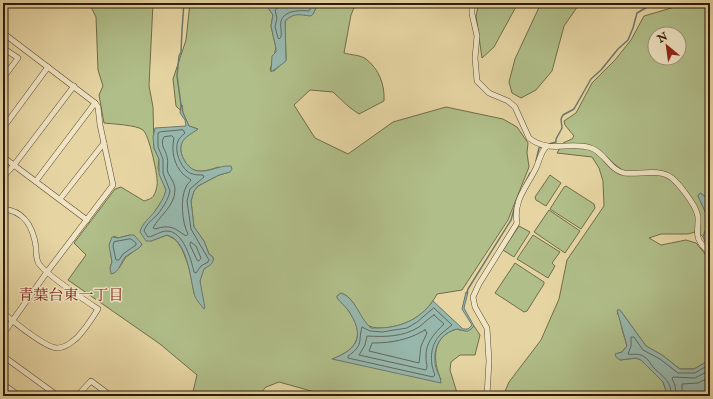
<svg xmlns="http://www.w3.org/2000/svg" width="713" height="399" font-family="'IM FELL English','Noto Serif JP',serif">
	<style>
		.green { fill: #b0be89; stroke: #706c49; fill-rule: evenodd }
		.water { fill: #97b7ad; stroke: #6d786b }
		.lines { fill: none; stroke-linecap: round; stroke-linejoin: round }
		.shore { stroke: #63685b; stroke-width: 1 }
		.stream { stroke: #6d786b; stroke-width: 1.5 }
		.minor-casing { stroke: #5d4930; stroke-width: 6 }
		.minor { stroke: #efe4c3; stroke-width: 5 }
		.labels { text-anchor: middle; stroke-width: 3; stroke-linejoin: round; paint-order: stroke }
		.neighbourhood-label { font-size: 15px; fill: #7a1f14; stroke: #efe4c3 }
	</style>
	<rect width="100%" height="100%" fill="#e6d5a3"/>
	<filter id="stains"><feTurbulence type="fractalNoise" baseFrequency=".005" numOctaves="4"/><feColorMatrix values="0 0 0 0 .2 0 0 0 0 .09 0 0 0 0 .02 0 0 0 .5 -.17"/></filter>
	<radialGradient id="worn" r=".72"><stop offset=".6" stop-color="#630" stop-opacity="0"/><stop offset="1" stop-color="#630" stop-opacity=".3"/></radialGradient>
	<g class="green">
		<path d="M89,3H153L149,86L153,107L154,148L159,159L158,168L166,190L164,198L155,211L151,241L167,235L176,240L182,249L189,267L194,293L201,305C201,295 198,281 202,272C205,265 214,266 213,257L209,254L204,241L194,227L191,201L194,191L198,186L219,175L230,172L218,167C212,169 204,172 197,171C186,169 176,150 183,140C187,135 193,132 198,129L189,126L183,113L182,105L181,110H180L176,106L173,79L186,40L190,3H265L273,15L271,26L276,48L270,70L274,71L286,60L285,21C298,9 301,17 313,14L317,6L300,3H356L351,15L344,53C351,55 361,55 366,59C379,69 385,85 384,101L359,114L349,107L333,92L310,90L294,105L315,138L348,154L393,122L446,107L503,119L517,127L528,143L527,153L529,167L508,220L462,290L437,294C426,315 407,326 384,328C377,328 371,328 366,324C357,315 356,298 341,293L337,296L338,298C341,303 345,306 348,310C365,334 359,348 333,359L441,380C432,359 432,336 457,329C463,332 471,330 474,326L480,335L475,355H460L451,362L450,370L458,396H329L279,382L266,387L258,396H192L197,375L160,344L68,280L86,255L74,243L115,189L121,187L144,201C147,200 152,199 154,195C156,192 158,184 157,180C157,172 149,135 143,130C137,125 113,124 104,123L99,95L103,86L98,70L96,17ZM130,235L142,244L141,246L126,257L119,268H110L112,262L111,255L114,236L118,238Z"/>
		<polygon points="479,3 518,3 494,47 482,58 476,16"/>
		<polygon points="541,3 580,3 564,26 552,71 536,90 521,98 512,93 509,82 515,59"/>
		<path d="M684,3H710V198L706,197L700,193L698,196L709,220L703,237L700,234L695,232L688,234H661L649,238L661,245L686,240L696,243L705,254H710V360L694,369H680L662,355L646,346L620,310L617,313L620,318L622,329L627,346L622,352L616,354L620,360L636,358L641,360L663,382L667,393L666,396H503L509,382L541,340L559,299L567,260L604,206L603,181L599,168L592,157L557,153L563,143L572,139L574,136L565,125L564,121L576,113L592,83L615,60L631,40L644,16L678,6ZM655,34H679V58H655Z"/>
		<polygon points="550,175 561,183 546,206 536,200 535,197"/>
		<polygon points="566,186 594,204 595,208 581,229 550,209 564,187"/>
		<polygon points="549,210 580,231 565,253 534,232"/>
		<polygon points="519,226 530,232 514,257 503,250"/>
		<polygon points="533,235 560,252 552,263 555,266 548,278 517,259"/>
		<polygon points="515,263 544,282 544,284 527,311 524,312 495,293"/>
	</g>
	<g class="water">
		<path d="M286,3L317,4V6L313,14L311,16C299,15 295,12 285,21L286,60L285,62L271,72L272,56L276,52V48L271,26L273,15L267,6Z"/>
		<path d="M181,104L183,113L189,126L198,129C193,133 184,137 182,143C177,153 188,171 199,171C208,172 217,167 226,166H231L232,169L230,172L219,175L198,186L194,191L191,201L194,227L204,241L209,254L213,257C214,264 210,265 204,269L200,281L205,308L204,309C200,304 195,299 194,293C190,276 187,240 167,235L151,241H146L140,232C142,223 150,218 155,211C160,204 164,198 166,190L159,174V159L154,148L153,137L155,128L186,126L185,120L180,113Z"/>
		<polygon points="700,193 706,197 710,198 710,245 705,242 703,237 709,220 698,196"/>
		<path d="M130,235H134L142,244L141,246C137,250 130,253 125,257C120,263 120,272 111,274L110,268L112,262L109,245L112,237L118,238Z"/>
		<path d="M466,292H468L464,308L474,326C467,334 466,331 458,329C454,329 449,332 446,334C435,342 433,356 436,368C438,374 441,378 441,383L332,359C359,349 365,335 348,310C345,306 341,303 337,298V296L341,293C356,298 359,318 371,328C396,329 418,322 433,301L463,329H468L472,325L462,309Z"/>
		<polygon points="617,310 620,310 646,346 662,355 680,369 694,369 710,360 710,396 666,396 667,393 663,382 641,360 636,358 620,360 616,357 615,354 622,352 627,346"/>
	</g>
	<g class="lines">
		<g class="shore">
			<path d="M279,3V7L275,10L277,18L275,27L278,38L279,39L281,37C282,32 280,26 281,21C284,10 301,10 309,11L313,3"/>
			<path d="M183,130L185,133C182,136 179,138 178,141C174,150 180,165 187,171C191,175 198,175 203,175L204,177L190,189L187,201L191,229L209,260L208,262L201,266L196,273L194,272C191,259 183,231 167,231C160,231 155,236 148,237L144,231C146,224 153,219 158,214C163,207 168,200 170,191L163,173V159L158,147V133L160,132Z"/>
			<path d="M172,136L174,138C171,151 174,165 183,174C186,177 189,178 191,180C190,182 187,184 186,187C180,198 182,223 188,234L186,236C174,228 171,224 155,229L153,228C159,216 175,206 175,190C175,184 171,178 168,173C166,168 169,162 167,157C166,150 159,144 164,137Z"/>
			<polygon points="131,239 136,243 136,245 123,254 119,260 116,260 113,246 114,242"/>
			<polygon points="191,242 196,246 201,258 199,261 197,260 190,245"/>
			<path d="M434,308L452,325C449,328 445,330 442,333C430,344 429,361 435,375L433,377L348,358V356C364,345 358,341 362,327L370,331L382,332L407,328L417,322Z"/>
			<path d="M434,315L444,324C434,334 425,343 426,358C426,363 428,366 426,370L359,355L365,345L367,336C385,337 403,337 419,327C424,323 429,318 434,315Z"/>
			<path d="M425,330L427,333L421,346L419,363L369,351L372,343C392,343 408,340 425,330Z"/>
			<path d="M670,396C674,383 662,376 654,368C650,364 649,359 643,356C638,353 633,355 628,354L631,346V337H634L643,350L660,359L678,373H695L710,364"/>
			<polyline points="676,396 675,385 672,379 673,377 695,378 710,370"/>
			<polyline points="682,396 682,384 698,383 710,377"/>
		</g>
		<g class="stream">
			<polyline points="181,105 177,76 179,56 181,52 182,30 184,3"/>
			<polyline points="549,144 556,142 556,139 562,128 561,119 563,115 574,109 591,79 601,70 618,49 628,40 633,28 637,13 654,3"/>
			<polyline points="536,161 539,148 542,147"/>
			<polyline points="520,193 530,173"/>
			<polyline points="467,293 468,289 511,220 515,206"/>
		</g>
		<g class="minor-casing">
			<g id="minor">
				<path d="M472,3V14L477,36L475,58L477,81L489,93L508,101L515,107L529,138C549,154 570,141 591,148C604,152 610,170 624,173C640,175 659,168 672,178C679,184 694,203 697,213C700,220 696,229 698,237C699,243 706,249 710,254"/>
				<polyline points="3,33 95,103 98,107 100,125 113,185 47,272 3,334"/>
				<polyline points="3,48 18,58 3,78"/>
				<polyline points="3,128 48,67"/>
				<polyline points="3,157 87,220"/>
				<polyline points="3,177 14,165 74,86"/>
				<polyline points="36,181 95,103"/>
				<polyline points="60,199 104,143"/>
				<path d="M3,209C25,211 33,227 36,247C36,251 36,258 38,262C42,272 86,301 98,309C93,317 88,325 82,332C77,339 66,348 57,348C45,348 13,321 3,313"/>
				<polyline points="3,356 58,396"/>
				<polyline points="3,384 19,396"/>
				<polyline points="77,396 91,381 111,396"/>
				<polyline points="290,396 293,396"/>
				<path d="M487,396L489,361L487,328L475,307L473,297L479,284L517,223C513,200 527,187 536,168C540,160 540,152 547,146"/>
			</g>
		</g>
		<use href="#minor" class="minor"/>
	</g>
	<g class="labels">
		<g class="neighbourhood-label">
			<text x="71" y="300">青葉台東一丁目</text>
		</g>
	</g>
	<rect width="713" height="399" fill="none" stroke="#e6d5a3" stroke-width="16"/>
	<rect x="4" y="4" width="705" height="391" fill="none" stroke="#2f1a09" stroke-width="2"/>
	<rect x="8" y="8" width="697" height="383" fill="none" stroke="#2f1a09"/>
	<g transform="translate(667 46) rotate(331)"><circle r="19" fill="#efe4c3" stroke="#a29379"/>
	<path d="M0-3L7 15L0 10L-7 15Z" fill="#8f2418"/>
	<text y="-6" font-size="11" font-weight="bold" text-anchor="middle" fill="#2f1a09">N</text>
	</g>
	<rect width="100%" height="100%" filter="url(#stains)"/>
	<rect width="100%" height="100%" fill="url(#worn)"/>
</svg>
